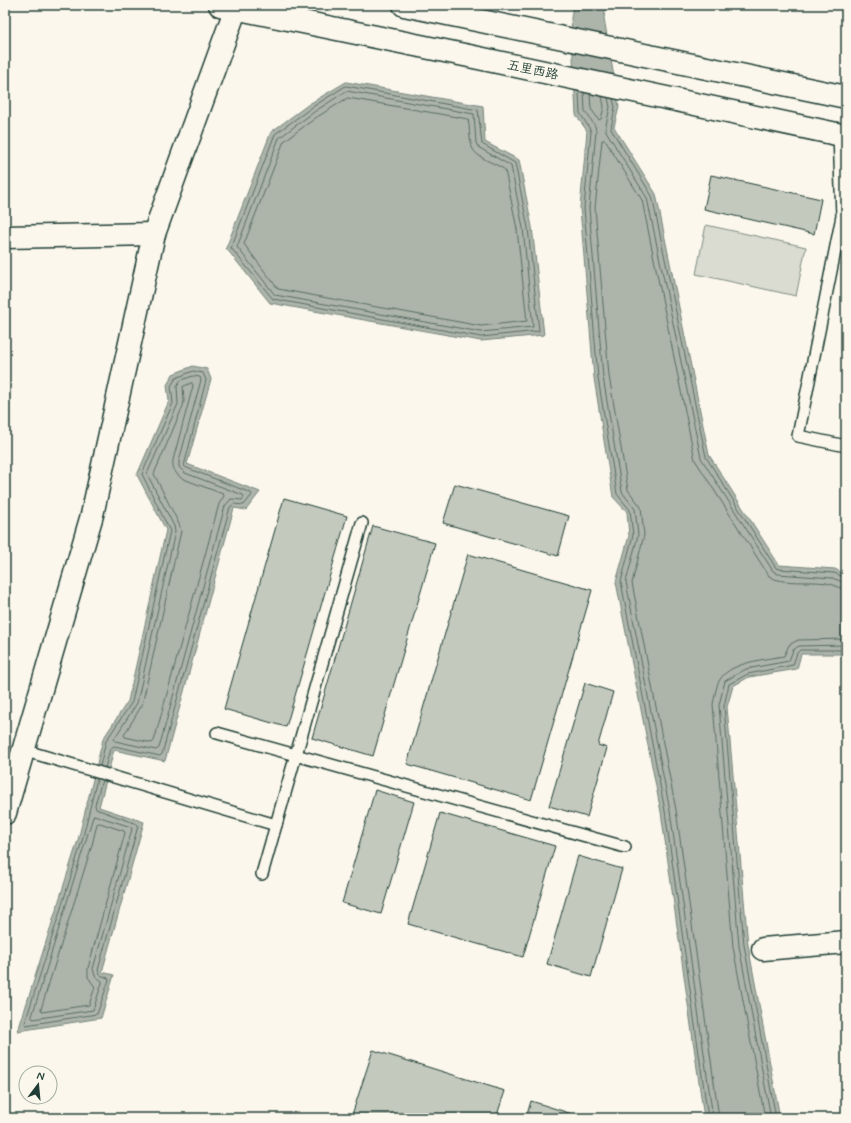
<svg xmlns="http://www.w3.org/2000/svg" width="851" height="1123" font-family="Mynerve,'LXGW WenKai TC',sans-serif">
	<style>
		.green { fill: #dbdcd1; stroke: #7d8c82 }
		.water { fill: #adb4aa; stroke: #74847b }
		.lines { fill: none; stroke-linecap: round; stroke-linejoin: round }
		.shore { stroke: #586d63; stroke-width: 1 }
		.building { fill: #c4c9be; stroke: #1f3d34 }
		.lane-casing { stroke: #1f3d34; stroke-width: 14 }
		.street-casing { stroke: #1f3d34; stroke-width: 25 }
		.secondary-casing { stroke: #1f3d34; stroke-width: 25 }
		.primary-casing { stroke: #1f3d34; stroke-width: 25 }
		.lane { stroke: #fbf7ec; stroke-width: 11 }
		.street { stroke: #fbf7ec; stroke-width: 22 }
		.secondary { stroke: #fbf7ec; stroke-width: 22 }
		.primary { stroke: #fbf7ec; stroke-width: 22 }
		.labels { text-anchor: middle; stroke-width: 3; stroke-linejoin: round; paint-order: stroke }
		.street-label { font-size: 13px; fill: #1f3d34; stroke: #fbf7ec }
	</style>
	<rect width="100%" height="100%" fill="#fbf7ec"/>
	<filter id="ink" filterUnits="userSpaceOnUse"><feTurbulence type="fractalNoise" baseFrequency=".025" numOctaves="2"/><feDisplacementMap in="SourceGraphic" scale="8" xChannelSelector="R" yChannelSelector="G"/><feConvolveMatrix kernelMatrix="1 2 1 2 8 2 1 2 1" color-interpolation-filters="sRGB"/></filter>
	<g filter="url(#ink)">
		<polygon class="green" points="706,225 806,247 796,296 696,274"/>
		<g class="water">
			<polygon points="573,5 606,5 604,18 619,107 614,127 656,194 709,455 779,565 835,569 846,575 846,654 801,654 797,669 749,677 733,686 727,707 748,945 780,1118 704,1118 661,812 616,582 629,536 627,512 613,497 594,378 580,208 587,131 576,115 571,18"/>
			<polygon points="346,82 483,106 485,142 519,160 532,227 544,335 481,341 270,303 226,248 271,132 309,104"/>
			<polygon points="193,366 207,369 211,379 187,464 260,492 246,510 234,508 165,761 114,750 99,807 144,822 102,972 114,975 101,1018 18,1031 78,840 103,739 128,701 166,530 137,475 169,401 167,385 173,374"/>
		</g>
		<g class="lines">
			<g class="shore">
				<polygon points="346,86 478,110 482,144 515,163 528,228 539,331 481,337 273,299 231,248 275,134 311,108"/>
				<polygon points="347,91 474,114 476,143 478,147 511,166 523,228 533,327 481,332 275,295 237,247 279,138 314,112"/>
				<polyline points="579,92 580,113 591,131 584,208 598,378 617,494 630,510 633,535 621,582 665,811 708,1118"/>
				<polyline points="584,93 585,111 595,126 596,131 589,208 603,377 622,492 635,509 638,535 626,582 670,811 713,1118"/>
				<polyline points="590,94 591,109 599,120 601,119 604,107 602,96"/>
				<path d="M348,98L468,119C470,127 469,136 471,144C474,159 495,162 505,170L517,229L527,321L481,326L278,289L244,244L284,141L317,117Z"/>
				<polyline points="608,98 610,107 606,125 606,131 647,198 701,458 773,571 778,574 832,578 846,583"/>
				<polyline points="613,99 615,107 611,129 652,196 706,457 776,568 779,569 834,573 846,578"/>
				<polygon points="193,376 200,377 201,380 179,461 179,467 185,473 243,495 244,497 242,500 231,499 225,506 159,748 156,750 115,741 114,739 137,703 175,532 174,526 147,474 178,404 177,386 180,381"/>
				<path d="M192,383L193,386L173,460C172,468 175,473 181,478L223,494L224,496L219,504L154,741L152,743L125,737L124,735L142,705L181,531L179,524L154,474L183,406L184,401L183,387Z"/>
				<polyline points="100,766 106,741 132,702 170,531 142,474 173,403 171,386 176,378 193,371 203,373 206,380 184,466 187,468 251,493 252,495 244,505 234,504 230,507 162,754 160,756 114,746 110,749 105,768"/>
				<polyline points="97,779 82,841 25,1023 26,1025 97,1014 109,980 108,978 100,975 98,970 138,826 137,824 96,809 95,805 102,780"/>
				<polygon points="94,815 131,827 132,829 93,969 95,976 102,981 102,983 93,1010 33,1019 32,1017"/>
				<polygon points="100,823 124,831 125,833 88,968 88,977 95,987 89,1005 42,1012 41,1009 92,845 97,824"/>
				<path d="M719,1118L676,810L632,583L644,535L641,507L628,490L609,376L595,208L602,140H605L642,200L695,460L769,576C782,586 814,579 831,584C837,586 840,589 846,589"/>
				<path d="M765,1118L733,947L713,704C715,696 716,684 721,678C732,662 767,659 784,656L789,645L798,640L846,639"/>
				<polyline points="771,1118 739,946 719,705 725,681 746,669 789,661 793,650 799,646 846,645"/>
				<polyline points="776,1118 744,945 724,706 729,684 748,674 793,665 797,653 800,650 846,650"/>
			</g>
		</g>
		<g class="building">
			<polygon points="711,175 821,199 814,234 704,209"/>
			<polygon points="455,484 569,516 558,556 443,523"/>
			<polygon points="284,498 347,516 286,727 224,709"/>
			<polygon points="373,526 435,543 373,756 312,738"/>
			<polygon points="468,554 592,590 531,800 407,764"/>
			<polygon points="585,683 613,692 598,745 607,748 587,817 549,806"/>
			<polygon points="375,790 414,802 381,914 342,903"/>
			<polygon points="440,813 555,846 523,957 408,924"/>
			<polygon points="578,856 622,869 591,977 547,964"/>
			<polygon points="373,1050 505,1091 496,1118 351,1118"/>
			<polygon points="531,1101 585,1118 526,1118"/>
		</g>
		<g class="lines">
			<g class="lane-casing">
				<g id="lane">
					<polyline points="839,134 842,216 798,436 846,446"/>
					<polyline points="217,733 625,847"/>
					<polyline points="23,750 276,825"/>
					<polyline points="262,874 362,523"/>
				</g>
			</g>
			<g class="street-casing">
				<g id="street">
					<polyline points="5,237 154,234"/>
					<polyline points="763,949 846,942"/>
				</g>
			</g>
			<g class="secondary-casing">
				<polyline id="secondary" points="5,813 92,515 154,234 237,5"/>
			</g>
			<g class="primary-casing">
				<g id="primary">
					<polyline points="220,5 469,56 846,136"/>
					<polyline points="404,5 846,97"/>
				</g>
			</g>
			<use href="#lane" class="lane"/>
			<use href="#street" class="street"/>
			<use href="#secondary" class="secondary"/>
			<use href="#primary" class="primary"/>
		</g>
	</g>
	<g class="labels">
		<g class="street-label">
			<text transform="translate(533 69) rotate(12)" y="5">五里西路</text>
		</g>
	</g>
	<rect width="851" height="1123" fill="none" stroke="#fbf7ec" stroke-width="20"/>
	<rect x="10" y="10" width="831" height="1103" fill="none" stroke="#1f3d34" stroke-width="1.5" filter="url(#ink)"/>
	<g transform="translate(38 1085) rotate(16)"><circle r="19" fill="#fbf7ec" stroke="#a3ada2"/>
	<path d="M0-3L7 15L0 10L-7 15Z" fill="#1f3d34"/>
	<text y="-6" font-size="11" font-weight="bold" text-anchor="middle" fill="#1f3d34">N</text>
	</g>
</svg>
